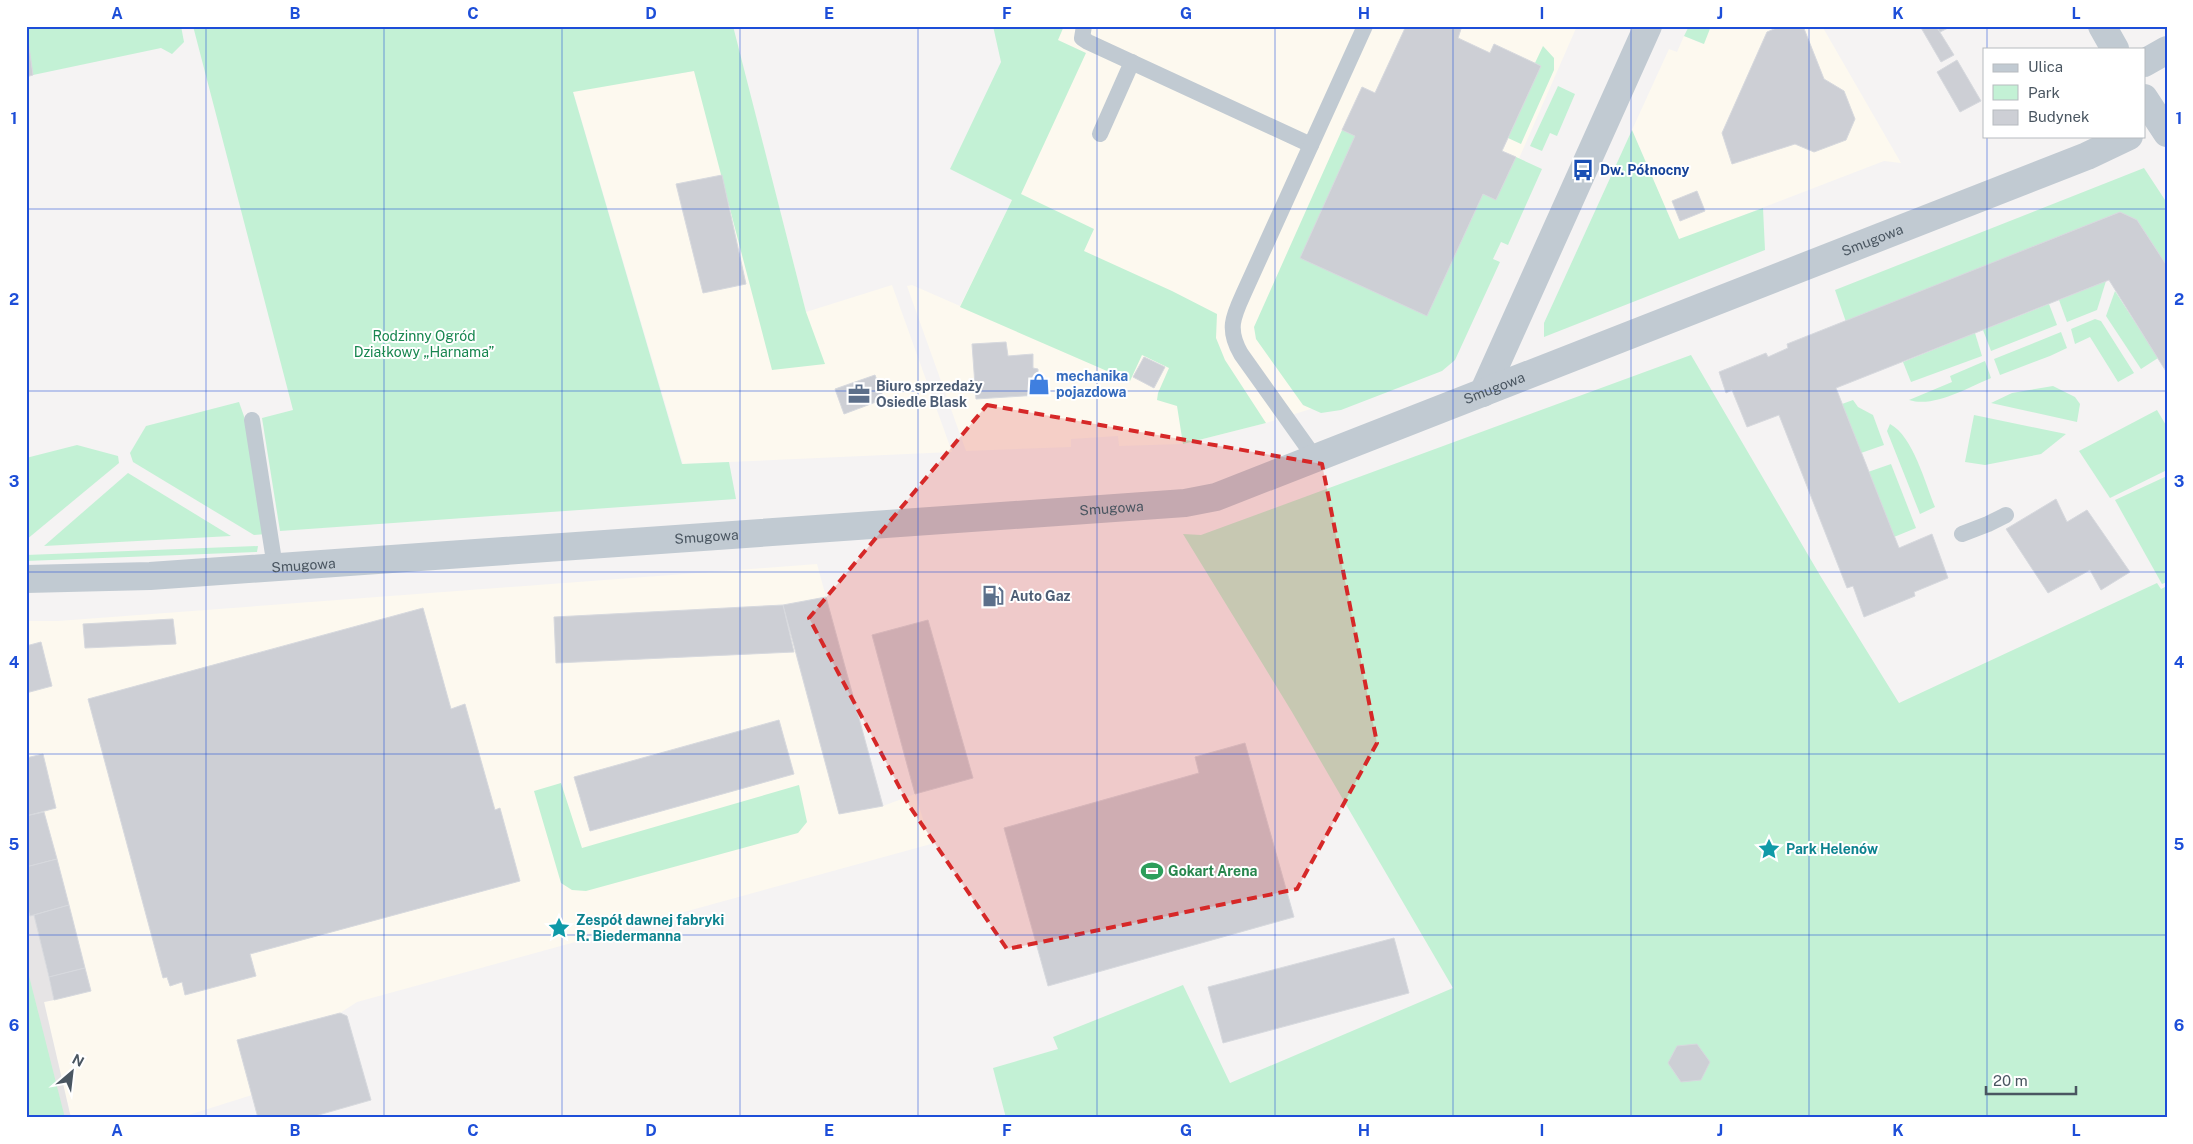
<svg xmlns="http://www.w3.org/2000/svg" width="2193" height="1144" font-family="'Public Sans',sans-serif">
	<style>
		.commercial { fill: #fdf9ef }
		.education { fill: #e6e4e5 }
		.green { fill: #c3f1d5 }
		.building { fill: #cdcfd5; stroke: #d7d9de }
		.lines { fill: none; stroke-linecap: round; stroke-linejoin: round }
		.service { stroke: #c1cad2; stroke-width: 16 }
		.minor { stroke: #c1cad2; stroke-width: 28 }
		.tertiary { stroke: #c1cad2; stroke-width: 28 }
		.marked { fill: #d62828; fill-opacity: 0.2; stroke: #d62828; stroke-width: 4; stroke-dasharray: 10 6; stroke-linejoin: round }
		.grid { fill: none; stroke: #1d4ed8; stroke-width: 1; stroke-opacity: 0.55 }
		.labels { text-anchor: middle; stroke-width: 4; stroke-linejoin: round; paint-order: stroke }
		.transit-label { font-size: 14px; font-weight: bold; fill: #164399; stroke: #fff; text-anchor: start }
		.street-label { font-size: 14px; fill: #4a5661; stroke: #fff }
		.park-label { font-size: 14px; fill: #17864f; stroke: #fff }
		.shop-label { font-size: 14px; font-weight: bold; fill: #366cbe; stroke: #fff; text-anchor: start }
		.service-label { font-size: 14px; font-weight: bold; fill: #4e5e75; stroke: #fff; text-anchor: start }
		.culture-label { font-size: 14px; font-weight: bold; fill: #0d838f; stroke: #fff; text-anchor: start }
		.leisure-label { font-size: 14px; font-weight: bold; fill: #27864d; stroke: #fff; text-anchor: start }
		.neatline { fill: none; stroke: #1d4ed8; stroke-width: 2 }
		.grid-label { font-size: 16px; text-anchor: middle; font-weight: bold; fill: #1d4ed8 }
	</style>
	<rect width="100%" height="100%" fill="#f5f3f3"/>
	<g class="commercial">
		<polygon points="1059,26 1577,26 1425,373 1266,423 1183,444 1119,446 1118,436 1071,439 1071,447 966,451 907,286 912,285 960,306 1012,200"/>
		<polygon points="1711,26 1822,26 1901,163 1884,161 1679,240 1632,130 1669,49 1677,52 1684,36 1703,44"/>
		<polygon points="743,68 806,312 892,285 952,452 683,464 573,91 694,71"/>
		<polygon points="817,564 883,806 915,794 931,844 357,1002 340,1013 347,1016 371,1100 308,1118 258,1118 252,1095 179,1118 71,1118 44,1002 54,1000 34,915 30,916 26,904 26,621 58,621"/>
	</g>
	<polygon class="education" points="26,904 30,915 34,915 54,1000 44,1002 71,1118 26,1118"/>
	<g class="green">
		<polygon points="26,26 181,26 184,42 172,54 161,48 33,75"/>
		<polygon points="193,26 733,26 806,312 825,364 772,370 694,71 573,92 682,464 729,462 736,499 280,531 262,418 293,410"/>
		<polygon points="993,26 1064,26 1058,40 1086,53 1021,194 1094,229 1084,251 1172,291 1217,314 1216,338 1225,360 1266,423 1183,444 1177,406 1157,400 1158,393 1169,368 1142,355 1130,381 960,307 1012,200 950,169 1001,62"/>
		<polygon points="1689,26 1711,26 1704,44 1684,36"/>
		<polygon points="1543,46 1554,58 1554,70 1521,144 1508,138 1541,66 1535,63"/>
		<polygon points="1558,86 1575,94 1557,136 1550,133 1542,151 1530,146"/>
		<polygon points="1342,130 1355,136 1427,315 1483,194 1496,200 1516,157 1542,169 1508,245 1501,242 1493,259 1500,262 1455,360 1442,371 1341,410 1321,413 1303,405 1256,339 1254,327"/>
		<polygon points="1632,130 1679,239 1763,208 1765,250 1544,337 1544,323"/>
		<polygon points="2144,168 2167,203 2167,266 2137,220 2120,212 1846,322 1835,290"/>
		<polygon points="2106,281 2097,310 2067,322 2059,300"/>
		<polygon points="2115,291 2158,358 2141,369 2106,316"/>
		<polygon points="2049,304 2057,325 1991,351 1983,330"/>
		<polygon points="2095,319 2101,321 2134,373 2118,382 2090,337 2075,344 2071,329"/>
		<polygon points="2061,332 2067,348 2050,356 2000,375 1994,359"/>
		<polygon points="1975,333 1982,356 1911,382 1903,362"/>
		<polygon points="1691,355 1821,577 1899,703 2157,583 2161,589 2167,586 2167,1118 1006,1118 993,1068 1058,1049 1053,1037 1183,985 1230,1083 1453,988 1292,712 1183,534 1201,535"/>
		<path d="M1985,361L1991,378C1967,388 1934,408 1909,400L1952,382L1950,376Z"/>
		<polygon points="2053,386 2075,397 2080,404 2077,422 1991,403 2012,393"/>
		<polygon points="1853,400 1858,407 1873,415 1884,445 1861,453 1842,404"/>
		<polygon points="239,402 246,422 266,534 254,535 133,462 130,453 146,426"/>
		<polygon points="2157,410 2167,427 2167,470 2110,498 2079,451"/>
		<polygon points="1974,415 2066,434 2041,454 1985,465 1965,462"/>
		<path d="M1890,424C1913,436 1925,483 1935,507L1920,514L1887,431Z"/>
		<polygon points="77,445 118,456 119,463 26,540 26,458"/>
		<polygon points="1891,464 1916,528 1894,537 1868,472"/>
		<polygon points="128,473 231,536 44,546"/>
		<polygon points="2167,476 2167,582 2162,584 2115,500"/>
		<polygon points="258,546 257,552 26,561 26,555"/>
		<polygon points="561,783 582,848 799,785 807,822 798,833 586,891 572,890 561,883 534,791"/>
		<polygon points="26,964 65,1118 26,1118"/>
	</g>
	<g class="building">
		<polygon points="26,26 33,75 26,77"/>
		<polygon points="1406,26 1455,26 1461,29 1458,38 1490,53 1494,44 1541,66 1502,151 1516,157 1496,200 1483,194 1427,316 1300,258 1355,136 1342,130 1362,87 1375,93"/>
		<polygon points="1781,26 1803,26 1824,79 1844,91 1855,119 1846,140 1814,152 1795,144 1732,164 1722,133 1767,32"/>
		<polygon points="1920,26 1936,26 1954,55 1941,62"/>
		<polygon points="1936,26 1952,26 1940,32"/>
		<polygon points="1957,60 1981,101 1960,112 1937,72"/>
		<polygon points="722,175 746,284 703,293 676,184"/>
		<polygon points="1697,191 1705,211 1680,221 1672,201"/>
		<polygon points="2120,212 2137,220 2167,266 2167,373 2109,280 1836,388 1899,548 1932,534 1948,578 1914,592 1915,596 1864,617 1853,586 1847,588 1779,415 1747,427 1732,390 1726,393 1719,372 1766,353 1768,357 1788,348 1787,344"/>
		<polygon points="1006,342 1008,356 1033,354 1033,368 1038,369 1039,395 976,399 972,344"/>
		<polygon points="1144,357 1165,367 1154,388 1133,377"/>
		<polygon points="875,375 884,399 844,414 835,389"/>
		<polygon points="2056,499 2067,522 2087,510 2130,572 2101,590 2090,570 2048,593 2006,529"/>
		<polygon points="826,597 883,806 839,814 783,605"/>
		<polygon points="783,605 794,652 556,663 554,617"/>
		<polygon points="423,608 451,709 465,704 495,810 500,808 520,881 250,954 256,976 185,995 182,982 170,986 167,977 163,978 88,699"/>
		<polygon points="173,619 176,644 85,648 83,624"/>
		<polygon points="928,620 973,778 915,794 872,635"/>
		<polygon points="41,642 52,686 26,693 26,646"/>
		<polygon points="779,720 794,774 590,831 574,777"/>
		<polygon points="1245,743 1294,917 1048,986 1004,828 1199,773 1195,757"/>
		<polygon points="43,754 56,808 26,816 26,758"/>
		<polygon points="44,812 57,859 26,867 26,816"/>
		<polygon points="57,859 69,905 30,916 26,903 26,867"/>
		<polygon points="69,905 85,968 49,977 34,915"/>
		<polygon points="1394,938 1409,993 1223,1043 1208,987"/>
		<polygon points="85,968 91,991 54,1000 49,977"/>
		<polygon points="340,1013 347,1016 371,1100 308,1118 258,1118 237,1040"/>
		<polygon points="1697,1044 1710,1062 1701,1080 1681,1082 1668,1063 1677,1046"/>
	</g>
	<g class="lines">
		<g class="service">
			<polyline points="1084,26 1082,38 1088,42 1311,145"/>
			<polyline points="1100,134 1132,62"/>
			<polyline points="252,420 275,567"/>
			<path d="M1315,458L1241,354C1225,327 1235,313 1247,286L1365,26"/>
			<polyline points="1962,534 1988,524 2006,515"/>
		</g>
		<g class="minor">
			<polyline points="2144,63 2167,50"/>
			<polyline points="1483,393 1648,26"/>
		</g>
		<g class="tertiary">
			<polyline points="2102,26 2115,49"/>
			<polyline points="2144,98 2167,133"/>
			<path id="s1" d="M26,579L150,576L1185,503L1216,497L2087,156L2129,136"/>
		</g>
	</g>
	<path class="marked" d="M987,405L1322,464L1377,743L1297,889L1007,949L910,807L809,618Z"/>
	<path class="grid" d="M206,26V1118M384,26V1118M562,26V1118M740,26V1118M918,26V1118M1097,26V1118M1275,26V1118M1453,26V1118M1631,26V1118M1809,26V1118M1987,26V49M1987,136V1118M26,209H2167M26,391H2167M26,572H2167M26,754H2167M26,935H2167"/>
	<defs>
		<g id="bus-bare" transform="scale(1.725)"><path d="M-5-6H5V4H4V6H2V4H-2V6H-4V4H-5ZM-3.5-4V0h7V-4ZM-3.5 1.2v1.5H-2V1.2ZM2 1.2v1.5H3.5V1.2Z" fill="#1a4fb4" stroke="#fff" stroke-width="2.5" paint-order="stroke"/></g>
		<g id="shop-bare" transform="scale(1.725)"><path d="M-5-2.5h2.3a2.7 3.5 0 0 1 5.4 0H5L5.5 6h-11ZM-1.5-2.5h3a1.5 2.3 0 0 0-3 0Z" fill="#3f7fe0" stroke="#fff" stroke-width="2.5" paint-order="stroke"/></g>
		<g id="office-bare" transform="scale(1.725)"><path d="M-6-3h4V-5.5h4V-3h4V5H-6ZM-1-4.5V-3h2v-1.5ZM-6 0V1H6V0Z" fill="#5c6f8a" stroke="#fff" stroke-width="2.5" paint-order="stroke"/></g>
		<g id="fuel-bare" transform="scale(1.725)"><path d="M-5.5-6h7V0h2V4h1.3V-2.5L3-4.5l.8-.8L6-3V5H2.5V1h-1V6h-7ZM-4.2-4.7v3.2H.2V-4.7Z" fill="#5c6f8a" stroke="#fff" stroke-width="2.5" paint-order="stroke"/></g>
		<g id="sight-bare" transform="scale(1.725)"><path d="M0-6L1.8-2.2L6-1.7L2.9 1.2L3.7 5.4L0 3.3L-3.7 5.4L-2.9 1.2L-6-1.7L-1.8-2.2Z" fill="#0f9aa8" stroke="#fff" stroke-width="2.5" paint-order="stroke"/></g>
		<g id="stadium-bare" transform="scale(1.725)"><path d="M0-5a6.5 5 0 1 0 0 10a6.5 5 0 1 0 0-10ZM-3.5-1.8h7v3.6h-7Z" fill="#2e9e5b" stroke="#fff" stroke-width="2.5" paint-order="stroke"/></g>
	</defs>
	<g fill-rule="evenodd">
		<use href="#bus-bare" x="1583" y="170"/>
		<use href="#shop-bare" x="1039" y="384"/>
		<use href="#office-bare" x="859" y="394"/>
		<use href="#fuel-bare" x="993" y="596"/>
		<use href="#sight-bare" x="1769" y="849"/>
		<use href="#stadium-bare" x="1152" y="871"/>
		<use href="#sight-bare" x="559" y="928"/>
	</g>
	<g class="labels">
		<g class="transit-label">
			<text x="1600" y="175">Dw. Północny</text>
		</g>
		<g class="street-label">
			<text dy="5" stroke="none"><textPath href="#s1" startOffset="1898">Smugowa</textPath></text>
			<text dy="5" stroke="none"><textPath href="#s1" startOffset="1492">Smugowa</textPath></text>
			<text dy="5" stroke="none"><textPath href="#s1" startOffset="1088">Smugowa</textPath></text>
			<text dy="5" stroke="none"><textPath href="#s1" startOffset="682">Smugowa</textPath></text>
			<text dy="5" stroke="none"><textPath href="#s1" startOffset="278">Smugowa</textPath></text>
		</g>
		<g class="park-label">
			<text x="424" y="341">Rodzinny Ogród<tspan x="424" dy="16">Działkowy „Harnama”</tspan></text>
		</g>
		<g class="shop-label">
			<text x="1056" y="381">mechanika<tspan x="1056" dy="16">pojazdowa</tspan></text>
		</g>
		<g class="service-label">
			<text x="876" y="391">Biuro sprzedaży<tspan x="876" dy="16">Osiedle Blask</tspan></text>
			<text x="1010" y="601">Auto Gaz</text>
		</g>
		<g class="culture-label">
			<text x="1786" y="854">Park Helenów</text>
			<text x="576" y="925">Zespół dawnej fabryki<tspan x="576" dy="16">R. Biedermanna</tspan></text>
		</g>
		<g class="leisure-label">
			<text x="1168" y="876">Gokart Arena</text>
		</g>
	</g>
	<rect width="2193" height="1144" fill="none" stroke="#ffffff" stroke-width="55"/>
	<rect x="1983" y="48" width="162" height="90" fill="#ffffff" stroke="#b7bbc0"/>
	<rect x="1993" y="64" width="25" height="8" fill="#c1cad2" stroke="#b7bbc0"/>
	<text x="2028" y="72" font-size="15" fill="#4a5661">Ulica</text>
	<rect x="1993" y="85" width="25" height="15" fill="#c3f1d5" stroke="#b7bbc0"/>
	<text x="2028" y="98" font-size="15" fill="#4a5661">Park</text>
	<rect x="1993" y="110" width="25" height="15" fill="#cdcfd5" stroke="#b7bbc0"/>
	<text x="2028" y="122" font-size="15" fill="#4a5661">Budynek</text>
	<g transform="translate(72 1072) rotate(28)" stroke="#ffffff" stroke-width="4" paint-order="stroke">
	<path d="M0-4L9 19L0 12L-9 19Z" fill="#4a5661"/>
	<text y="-8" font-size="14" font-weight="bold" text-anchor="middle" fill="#4a5661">N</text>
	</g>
	<path d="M1986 1086v8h90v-8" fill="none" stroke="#4a5661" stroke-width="2.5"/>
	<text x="1993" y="1086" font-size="15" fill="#4a5661" stroke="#ffffff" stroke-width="4" paint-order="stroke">20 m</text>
	<rect x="28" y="28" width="2138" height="1088" class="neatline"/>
	<g class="grid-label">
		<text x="117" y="19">A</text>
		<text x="295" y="19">B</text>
		<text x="473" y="19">C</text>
		<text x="651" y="19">D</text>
		<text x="829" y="19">E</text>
		<text x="1007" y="19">F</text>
		<text x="1186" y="19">G</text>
		<text x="1364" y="19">H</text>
		<text x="1542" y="19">I</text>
		<text x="1720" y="19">J</text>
		<text x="1898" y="19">K</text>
		<text x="2076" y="19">L</text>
		<text x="14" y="124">1</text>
		<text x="2179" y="124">1</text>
		<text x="14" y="305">2</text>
		<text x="2179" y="305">2</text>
		<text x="14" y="487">3</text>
		<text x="2179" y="487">3</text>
		<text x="14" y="668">4</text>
		<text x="2179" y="668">4</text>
		<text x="14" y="850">5</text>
		<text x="2179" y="850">5</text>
		<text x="14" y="1031">6</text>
		<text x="2179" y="1031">6</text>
		<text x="117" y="1136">A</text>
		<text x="295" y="1136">B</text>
		<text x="473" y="1136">C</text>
		<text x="651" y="1136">D</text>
		<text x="829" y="1136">E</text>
		<text x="1007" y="1136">F</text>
		<text x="1186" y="1136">G</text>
		<text x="1364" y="1136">H</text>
		<text x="1542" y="1136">I</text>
		<text x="1720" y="1136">J</text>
		<text x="1898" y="1136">K</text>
		<text x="2076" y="1136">L</text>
	</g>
</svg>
